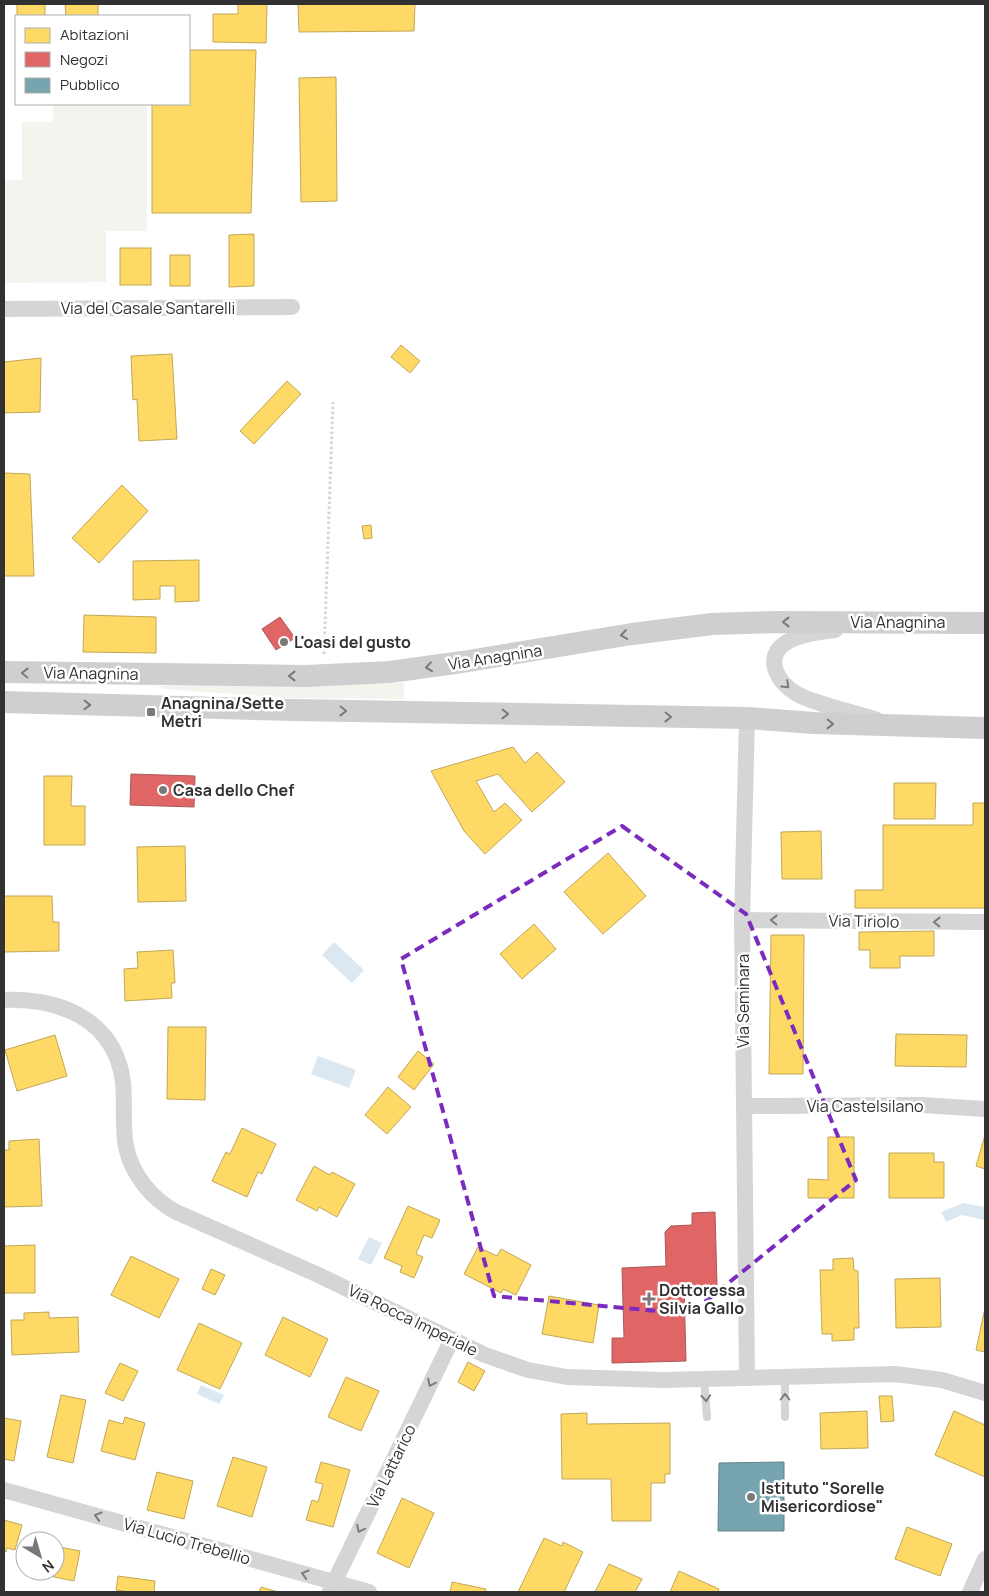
<svg xmlns="http://www.w3.org/2000/svg" width="989" height="1596" font-family="Manrope,sans-serif">
	<style>
		.green { fill: #f1f5ed }
		.water { fill: #dbe8f2 }
		.homes { fill: #ffd966; stroke: #c1a756 }
		.shops { fill: #e06666; stroke: #ac5656 }
		.public { fill: #76a5af; stroke: #618289 }
		.lines { fill: none; stroke-linecap: round; stroke-linejoin: round }
		.path { stroke: #d5d5d5; stroke-width: 3; stroke-dasharray: 2.5 2.5; stroke-linecap: butt }
		.lane { stroke: #d5d5d5; stroke-width: 8 }
		.street { stroke: #d5d5d5; stroke-width: 16 }
		.secondary { stroke: #cfcfcf; stroke-width: 22 }
		.oneway { stroke: #787878 }
		.oneway2 { stroke: #7b7b7b }
		.marked { fill: none; stroke: #7b2cbf; stroke-width: 4; stroke-dasharray: 10 6; stroke-linejoin: round }
		.poi-dot { fill: #797979; stroke: #fff; stroke-width: 2 }
		.labels { text-anchor: middle; stroke-width: 5; stroke-linejoin: round; paint-order: stroke }
		.street-label { font-size: 16px; fill: #313131; stroke: #fff }
		.poi-label { font-size: 16px; font-weight: bold; fill: #313131; stroke: #fff; text-anchor: start }
	</style>
	<rect width="100%" height="100%" fill="#fff"/>
	<g class="green">
		<polygon points="53,104 147,104 147,231 106,231 106,282 4,283 4,180 22,180 22,122 53,122"/>
		<polygon points="404,683 404,699 287,698 165,689 159,686"/>
	</g>
	<g class="water">
		<polygon points="334,942 364,970 352,983 322,955"/>
		<polygon points="318,1056 356,1070 349,1088 311,1074"/>
		<polygon points="963,1203 985,1207 984,1220 962,1215 946,1222 941,1212"/>
		<polygon points="369,1237 382,1243 371,1265 358,1259"/>
		<polygon points="201,1385 224,1395 219,1404 197,1394"/>
	</g>
	<g class="homes">
		<rect x="17" y="4" width="28" height="12"/>
		<polygon points="65,4 98,4 98,16 66,16"/>
		<polygon points="238,4 267,4 266,43 213,42 213,14 238,14"/>
		<polygon points="298,4 415,4 414,31 299,32"/>
		<polygon points="189,50 256,50 251,213 152,213 152,104 189,104"/>
		<polygon points="336,77 337,201 301,202 299,78"/>
		<polygon points="254,234 254,286 229,287 229,235"/>
		<rect x="120" y="248" width="31" height="37"/>
		<rect x="170" y="255" width="20" height="31"/>
		<polygon points="401,345 420,361 410,373 391,357"/>
		<polygon points="172,354 177,439 139,441 137,399 133,400 131,356"/>
		<polygon points="41,358 40,412 4,413 4,362"/>
		<polygon points="287,381 301,394 254,444 240,431"/>
		<polygon points="4,473 30,474 34,576 4,576"/>
		<polygon points="122,485 148,511 99,563 72,538"/>
		<polygon points="371,525 372,538 364,539 362,526"/>
		<polygon points="199,560 199,601 175,602 175,586 160,586 160,599 133,600 133,561"/>
		<polygon points="84,615 156,617 156,653 83,652"/>
		<polygon points="513,747 525,763 537,752 565,782 532,812 498,774 476,781 494,812 505,803 522,820 485,854 464,831 431,771"/>
		<polygon points="44,776 72,776 71,806 85,806 85,845 44,845"/>
		<polygon points="894,783 936,783 935,819 894,819"/>
		<polygon points="973,803 985,803 985,908 855,908 855,890 883,890 883,825 973,825"/>
		<polygon points="821,831 822,879 782,879 781,832"/>
		<polygon points="185,846 186,901 138,902 137,847"/>
		<polygon points="608,853 646,896 603,934 564,892"/>
		<polygon points="4,896 52,896 53,922 59,922 59,951 4,952"/>
		<polygon points="534,924 556,949 522,979 500,954"/>
		<polygon points="934,931 934,956 900,956 900,968 870,968 870,950 859,950 859,932"/>
		<polygon points="771,935 804,935 803,1074 769,1074"/>
		<polygon points="173,950 175,983 171,983 172,998 125,1001 124,969 138,968 137,952"/>
		<polygon points="168,1027 206,1027 205,1100 167,1099"/>
		<polygon points="896,1034 967,1035 966,1067 895,1066"/>
		<polygon points="55,1035 67,1076 17,1091 5,1050"/>
		<polygon points="418,1051 434,1064 414,1090 398,1077"/>
		<polygon points="388,1087 411,1107 387,1134 365,1115"/>
		<polygon points="242,1128 276,1144 262,1174 258,1172 247,1197 212,1181 226,1152 230,1154"/>
		<polygon points="985,1135 985,1169 976,1166"/>
		<polygon points="828,1137 854,1137 854,1198 808,1198 808,1179 828,1180"/>
		<polygon points="39,1139 42,1206 4,1207 4,1150 9,1150 9,1141"/>
		<polygon points="889,1153 934,1153 934,1162 944,1162 944,1198 889,1198"/>
		<polygon points="314,1166 330,1175 332,1172 355,1184 337,1217 319,1207 317,1211 296,1200"/>
		<polygon points="408,1206 440,1220 432,1238 424,1235 416,1254 423,1257 414,1278 400,1272 402,1266 384,1258"/>
		<polygon points="35,1245 35,1293 4,1293 4,1246"/>
		<polygon points="478,1247 497,1256 501,1249 531,1265 516,1295 503,1289 501,1293 464,1274"/>
		<polygon points="131,1256 179,1279 159,1318 111,1295"/>
		<polygon points="853,1258 854,1270 858,1271 859,1328 854,1328 854,1340 832,1341 832,1334 822,1334 820,1270 833,1270 833,1259"/>
		<polygon points="211,1269 225,1275 215,1295 202,1289"/>
		<polygon points="940,1278 941,1327 896,1328 895,1279"/>
		<polygon points="549,1296 599,1305 593,1343 542,1334"/>
		<polygon points="985,1308 985,1352 976,1350"/>
		<polygon points="49,1312 49,1318 78,1317 79,1352 12,1355 11,1320 24,1320 24,1313"/>
		<polygon points="283,1317 328,1339 310,1377 265,1355"/>
		<polygon points="199,1323 242,1343 220,1389 177,1370"/>
		<polygon points="468,1362 485,1371 474,1391 458,1382"/>
		<polygon points="120,1363 138,1371 123,1401 105,1393"/>
		<polygon points="346,1377 379,1391 361,1431 328,1417"/>
		<polygon points="61,1395 86,1400 73,1463 47,1457"/>
		<polygon points="879,1396 892,1396 894,1421 881,1422"/>
		<polygon points="867,1411 868,1448 821,1449 820,1413"/>
		<polygon points="954,1411 985,1425 985,1477 935,1455"/>
		<polygon points="587,1413 587,1424 670,1423 670,1474 665,1474 665,1483 651,1483 651,1521 612,1521 611,1479 562,1479 561,1414"/>
		<polygon points="125,1417 145,1423 135,1460 101,1451 109,1420 123,1424"/>
		<polygon points="4,1418 21,1421 14,1461 4,1459"/>
		<polygon points="233,1457 267,1467 252,1517 217,1506"/>
		<polygon points="321,1462 350,1470 333,1527 306,1520 312,1500 318,1502 323,1484 315,1482"/>
		<polygon points="157,1472 193,1481 184,1519 147,1510"/>
		<polygon points="402,1498 434,1513 409,1568 377,1553"/>
		<polygon points="4,1520 22,1525 15,1550 7,1548 6,1552 4,1551"/>
		<polygon points="907,1527 952,1544 940,1576 895,1559"/>
		<polygon points="544,1538 562,1546 563,1542 583,1552 564,1592 518,1592"/>
		<polygon points="55,1546 80,1551 74,1581 35,1573 35,1571 55,1571"/>
		<polygon points="609,1564 642,1579 635,1592 595,1592"/>
		<polygon points="679,1571 719,1589 718,1592 670,1592"/>
		<polygon points="118,1576 155,1581 154,1592 129,1592 116,1590"/>
		<polygon points="452,1582 486,1589 485,1592 450,1592"/>
		<polygon points="261,1587 278,1592 259,1592"/>
	</g>
	<g class="shops">
		<polygon points="280,617 295,638 276,650 262,629"/>
		<polygon points="131,774 195,776 194,807 130,805"/>
		<polygon points="715,1212 717,1285 684,1286 686,1361 612,1363 612,1338 624,1338 622,1268 666,1266 665,1232 671,1226 692,1225 692,1213"/>
	</g>
	<polygon class="public" points="784,1462 784,1531 718,1531 719,1463"/>
	<g class="lines">
		<polyline class="path" points="324,654 333,402"/>
		<g class="lane">
			<polyline points="785,1377 785,1417"/>
			<polyline points="704,1379 707,1417"/>
		</g>
		<g class="street">
			<polyline points="4,309 292,307"/>
			<path d="M835,630C819,632 801,634 787,642C762,657 778,683 797,694C817,705 854,712 877,720"/>
			<polyline points="747,718 742,920 747,1378"/>
			<polyline points="742,920 985,922"/>
			<path d="M4,1000C61,998 115,1020 123,1082C125,1104 122,1126 126,1147C132,1175 152,1199 176,1212L314,1273L485,1355L528,1370L567,1377L663,1380L895,1374L942,1380L985,1393"/>
			<polyline points="744,1106 921,1105 985,1109"/>
			<polyline points="4,1490 369,1592"/>
			<polyline points="330,1591 452,1339"/>
			<polyline points="970,1592 985,1559"/>
		</g>
		<g class="secondary">
			<polyline points="4,672 306,676 390,672 462,662 632,634 712,624 776,622 985,623"/>
			<polyline points="4,702 294,710 747,718 814,723 985,728"/>
		</g>
	</g>
	<defs><path id="oneway-chevron" d="M-2-3.5L2.5 0L-2 3.5" fill="none" stroke-width="1.6" stroke-linecap="round" stroke-linejoin="round" transform="scale(1.25)"/></defs>
	<g class="oneway">
		<use href="#oneway-chevron" transform="translate(786 622) rotate(-180)"/>
		<use href="#oneway-chevron" transform="translate(624 635) rotate(171)"/>
		<use href="#oneway-chevron" transform="translate(429 667) rotate(173)"/>
		<use href="#oneway-chevron" transform="translate(25 673) rotate(-179)"/>
		<use href="#oneway-chevron" transform="translate(292 676) rotate(-180)"/>
		<use href="#oneway-chevron" transform="translate(87 705) rotate(2)"/>
		<use href="#oneway-chevron" transform="translate(343 711) rotate(1)"/>
		<use href="#oneway-chevron" transform="translate(505 714) rotate(1)"/>
		<use href="#oneway-chevron" transform="translate(668 717) rotate(1)"/>
		<use href="#oneway-chevron" transform="translate(830 724) rotate(1)"/>
	</g>
	<g class="oneway2">
		<use href="#oneway-chevron" transform="translate(786 685) rotate(44)"/>
		<use href="#oneway-chevron" transform="translate(774 920) rotate(-179)"/>
		<use href="#oneway-chevron" transform="translate(937 922) rotate(-179)"/>
		<use href="#oneway-chevron" transform="translate(431 1383) rotate(116)"/>
		<use href="#oneway-chevron" transform="translate(785 1397) rotate(-90)"/>
		<use href="#oneway-chevron" transform="translate(706 1398) rotate(86)"/>
		<use href="#oneway-chevron" transform="translate(98 1516) rotate(-164)"/>
		<use href="#oneway-chevron" transform="translate(360 1529) rotate(116)"/>
		<use href="#oneway-chevron" transform="translate(305 1574) rotate(-164)"/>
	</g>
	<path class="marked" d="M622,826L746,914L856,1180L690,1314L494,1296L401,959Z"/>
	<g class="poi-dot">
		<circle cx="284" cy="642" r="5"/>
		<rect x="146" y="707" width="10" height="10" rx="2.5"/>
		<circle cx="163" cy="790" r="5"/>
		<path d="M646.5 1291.5h5v5h5v5h-5v5h-5v-5h-5v-5h5z"/>
		<circle cx="751" cy="1497" r="5"/>
	</g>
	<g class="labels">
		<g class="street-label">
			<text x="148" y="314">Via del Casale Santarelli</text>
			<text x="898" y="628">Via Anagnina</text>
			<text transform="translate(495 657) rotate(-9)" y="6">Via Anagnina</text>
			<text transform="translate(91 673) rotate(1)" y="6">Via Anagnina</text>
			<text transform="translate(864 921) rotate(1)" y="6">Via Tiriolo</text>
			<text transform="translate(743 1001) rotate(-90)" y="6">Via Seminara</text>
			<text x="865" y="1112">Via Castelsilano</text>
			<text transform="translate(413 1320) rotate(26)" y="6">Via Rocca Imperiale</text>
			<text transform="translate(391 1466) rotate(-64)" y="6">Via Lattarico</text>
			<text transform="translate(187 1541) rotate(16)" y="6">Via Lucio Trebellio</text>
		</g>
		<g class="poi-label">
			<text x="294" y="648">L'oasi del gusto</text>
			<text x="161" y="709">Anagnina/Sette<tspan x="161" dy="18">Metri</tspan></text>
			<text x="173" y="796">Casa dello Chef</text>
			<text x="659" y="1296">Dottoressa<tspan x="659" dy="18">Silvia Gallo</tspan></text>
			<text x="761" y="1494">Istituto "Sorelle<tspan x="761" dy="18">Misericordiose"</tspan></text>
		</g>
	</g>
	<rect width="989" height="1596" fill="none" stroke="#313131" stroke-width="10"/>
	<rect x="15" y="15" width="175" height="90" fill="#ffffff" stroke="#adadad"/>
	<rect x="25" y="28" width="25" height="15" fill="#ffd966" stroke="#adadad"/>
	<text x="60" y="40" font-size="15" fill="#313131">Abitazioni</text>
	<rect x="25" y="52" width="25" height="15" fill="#e06666" stroke="#adadad"/>
	<text x="60" y="65" font-size="15" fill="#313131">Negozi</text>
	<rect x="25" y="78" width="25" height="15" fill="#76a5af" stroke="#adadad"/>
	<text x="60" y="90" font-size="15" fill="#313131">Pubblico</text>
	<g transform="translate(40 1556) rotate(142)"><circle r="24" fill="#ffffff" stroke="#adadad"/>
	<path d="M0-4L9 19L0 12L-9 19Z" fill="#797979"/>
	<text y="-8" font-size="14" font-weight="bold" text-anchor="middle" fill="#313131">N</text>
	</g>
</svg>
